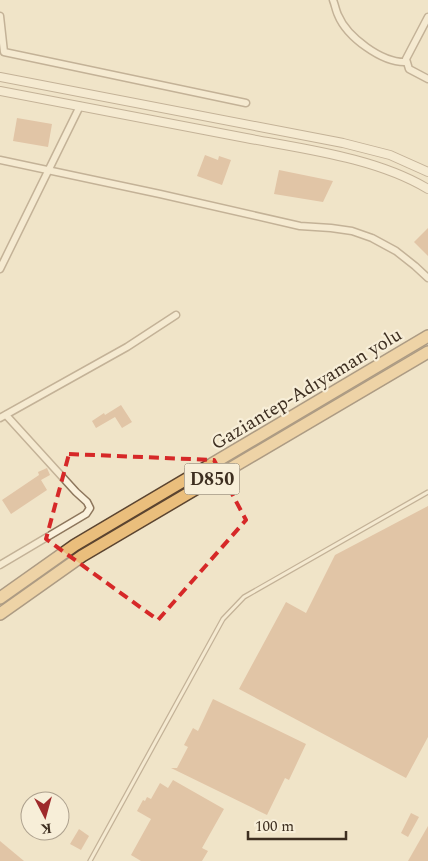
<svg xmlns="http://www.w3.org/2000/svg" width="428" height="861" font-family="Spectral,serif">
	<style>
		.building { fill: #cf9f7d }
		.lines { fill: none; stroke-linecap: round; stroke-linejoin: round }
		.service-casing { stroke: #8d765c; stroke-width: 5.5 }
		.minor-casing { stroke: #8d765c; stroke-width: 9 }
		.tertiary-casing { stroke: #8d765c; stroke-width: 10 }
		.trunk-casing { stroke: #5b4430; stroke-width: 14 }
		.service { stroke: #faf1dc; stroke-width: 3 }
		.minor { stroke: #faf1dc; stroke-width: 6 }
		.tertiary { stroke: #faf1dc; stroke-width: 8 }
		.trunk { stroke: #eabe7c; stroke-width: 11 }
		.marked { fill: none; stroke: #d62828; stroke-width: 4; stroke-dasharray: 10 6; stroke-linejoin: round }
		.labels { text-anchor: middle; stroke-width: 4.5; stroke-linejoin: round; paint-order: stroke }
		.shield { fill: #f7eed8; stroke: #756857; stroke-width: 1 }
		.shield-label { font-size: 18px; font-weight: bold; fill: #3d2e20 }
		.street-label { font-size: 19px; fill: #3d2e20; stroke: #f7eed8 }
	</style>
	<rect width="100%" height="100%" fill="#f0e4c8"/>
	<g class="building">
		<polygon points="17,118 52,124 48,147 13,141"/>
		<polygon points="205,155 218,160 219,156 231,160 222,185 197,176"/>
		<polygon points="279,170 333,181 323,202 274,194"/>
		<polygon points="428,228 428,256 414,242"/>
		<polygon points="121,405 132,422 122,428 115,417 96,428 92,421 104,413 105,415"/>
		<polygon points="47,468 50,475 41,480 47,490 11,514 2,500 39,475 38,472"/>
		<polygon points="428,506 428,737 406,778 239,689 286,602 306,613 335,555"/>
		<polygon points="213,699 306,744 289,780 285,778 267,815 171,768 177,768 188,747 184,745 193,728 198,731"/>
		<polygon points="173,780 224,809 202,848 208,851 202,861 141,861 131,855 151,819 137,811 143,800 145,801 147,797 151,799 160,783 168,788"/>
		<polygon points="411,813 419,817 408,837 401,833"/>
		<polygon points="428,826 428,861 408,861"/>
		<polygon points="79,829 89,836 81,850 70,844"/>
		<polygon points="0,841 24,861 0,861"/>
	</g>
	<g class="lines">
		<g class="service-casing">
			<polyline id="service" points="90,861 223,619 244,597 428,492"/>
		</g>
		<g class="minor-casing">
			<g id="minor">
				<path d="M333,0C335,5 336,11 338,15C347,37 382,63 406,62"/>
				<polyline points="0,16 4,52 246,103"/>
				<polyline points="428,17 406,59 409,69 428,79"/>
				<polyline points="0,160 160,194 300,226 331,228 352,231 372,238 396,251 415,266 428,278"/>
				<polyline points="0,269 80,106"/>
				<polyline points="0,418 127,347 176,315"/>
				<polyline points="0,565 86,514 90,508 87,502 76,492 6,415"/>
			</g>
		</g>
		<g class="tertiary-casing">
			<g id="tertiary">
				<polyline points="0,77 343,143 390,155 428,172"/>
				<path d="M0,91C82,106 164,122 246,138C304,149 377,158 428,189"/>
			</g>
		</g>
		<g class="trunk-casing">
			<g id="trunk">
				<polyline points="0,598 75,545 428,336"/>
				<polyline points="0,614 82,556 428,352"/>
			</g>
		</g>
		<use href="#service" class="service"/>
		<use href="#minor" class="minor"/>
		<use href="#tertiary" class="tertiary"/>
		<use href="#trunk" class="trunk"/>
	</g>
	<path d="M0 0H428V861H0ZM69,454L214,460L246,520L158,620L46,539Z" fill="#f0e4c8" fill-opacity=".55" fill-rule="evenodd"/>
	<path class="marked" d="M69,454L214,460L246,520L158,620L46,539Z"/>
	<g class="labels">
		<rect class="shield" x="184.5" y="463.5" width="55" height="31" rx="4"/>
		<g class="shield-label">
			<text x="212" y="485">D850</text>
		</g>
		<g class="street-label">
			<text transform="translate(306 388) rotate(-31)" y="7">Gaziantep-Adıyaman yolu</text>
		</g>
	</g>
	<g transform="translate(45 816) rotate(174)"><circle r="24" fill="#f7eed8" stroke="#ada18e"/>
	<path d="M0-4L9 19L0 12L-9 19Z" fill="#9e2a2b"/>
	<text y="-8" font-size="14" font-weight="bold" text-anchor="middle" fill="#3d2e20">K</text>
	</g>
	<path d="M248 831v8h98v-8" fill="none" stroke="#3d2e20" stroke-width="2.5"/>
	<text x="255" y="831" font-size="15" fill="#3d2e20" stroke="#f7eed8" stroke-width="4" paint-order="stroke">100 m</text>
</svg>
